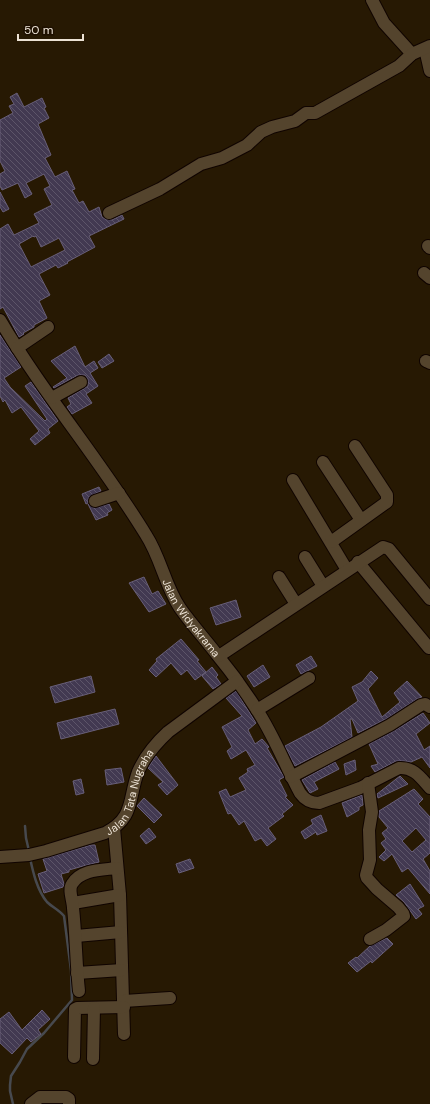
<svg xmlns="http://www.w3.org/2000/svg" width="430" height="1104" font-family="'DM Sans',sans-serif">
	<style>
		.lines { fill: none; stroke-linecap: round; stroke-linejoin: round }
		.stream { stroke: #47494e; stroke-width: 2.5 }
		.building { fill: url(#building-back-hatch); stroke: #685f79; fill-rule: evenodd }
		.minor-casing { stroke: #100400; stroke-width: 14 }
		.minor { stroke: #54442d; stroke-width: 12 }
		.labels { text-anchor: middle; stroke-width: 4; stroke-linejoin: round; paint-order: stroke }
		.street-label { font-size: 11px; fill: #ece2d5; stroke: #1e1000 }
	</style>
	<defs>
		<pattern id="building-back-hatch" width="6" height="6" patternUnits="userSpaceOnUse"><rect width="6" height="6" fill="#423951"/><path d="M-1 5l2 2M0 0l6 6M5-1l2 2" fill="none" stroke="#5d5569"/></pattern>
	</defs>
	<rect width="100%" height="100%" fill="#271903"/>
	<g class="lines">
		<g class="stream">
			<polyline points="25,826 26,838 29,851"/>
			<path d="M13,1104L10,1091V1085L11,1076L20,1062L27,1049L44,1033L72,1000L71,970L64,916C59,910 52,907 47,902C37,890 33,872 30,858"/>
		</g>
	</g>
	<g class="building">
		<path d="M17,93L24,107L42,98L46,107L44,108L49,118L38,124L51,155L45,158L55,177L67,171L75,189L72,190L79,203L83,201L89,212L99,207L102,217L105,219L112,220L122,215L124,219L89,236L95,247L67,262L68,263L58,268L56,265L39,274L50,295L39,301L47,318L34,325V327L23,333L24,334L19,337L3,307L0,309V229L8,224L14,235L39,223L34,214L52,205L44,189L50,186L44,174L26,183L32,194L25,198L18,183L2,190L0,186V174L5,171L0,161V120L13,113L9,106L14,104L10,97ZM33,236L34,237L36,236L41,247L59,238L65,250L31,267L19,244Z"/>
		<polygon points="0,192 9,209 3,212 0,207"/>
		<polygon points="0,335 21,367 4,378 10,387 45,421 47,419 25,386 31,382 58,421 48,429 50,433 35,445 30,439 39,431 21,407 12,413 5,400 3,402 0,396"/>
		<polygon points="75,346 85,367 94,361 98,368 90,373 98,386 86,394 92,403 72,414 67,407 71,404 68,398 85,388 88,386 88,379 85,375 78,375 54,388 53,387 67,378 51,361"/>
		<polygon points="109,354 114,361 102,368 98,362"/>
		<polygon points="99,487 101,491 90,496 88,499 88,503 86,504 82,494"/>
		<polygon points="88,504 94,508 109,504 112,510 107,513 108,515 96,520"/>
		<polygon points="144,577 152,594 158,591 166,604 149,612 129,583"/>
		<polygon points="236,600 241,617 216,625 210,608"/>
		<polygon points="181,639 199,660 197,661 206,672 195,680 187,670 181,675 171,663 156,677 149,670 157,661 156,659"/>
		<polygon points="311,656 317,666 301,674 296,665"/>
		<polygon points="263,665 270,677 254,687 247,676"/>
		<polygon points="212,667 218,675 216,677 221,684 213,689 202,676"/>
		<polygon points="371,671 378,678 368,689 382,717 400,702 394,693 407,681 422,697 417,699 386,719 358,733 352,719 350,719 352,737 295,766 285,746 321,727 358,701 352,687 362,682"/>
		<polygon points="91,676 95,692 55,703 50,687"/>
		<polygon points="236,691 256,723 248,730 255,744 262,739 269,747 267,748 284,777 279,780 287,796 285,797 293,805 282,814 284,816 268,828 276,839 267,846 261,838 255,841 244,821 239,825 231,813 228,814 219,792 226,789 230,797 246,790 239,778 248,772 247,769 255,765 246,750 231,759 227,751 232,747 222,727 242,716 226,698"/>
		<polygon points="115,709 119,724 61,739 57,723"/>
		<polygon points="423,713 430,723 416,734 424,750 430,746 430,768 422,757 411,762 404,761 396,761 375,772 371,766 378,764 369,744 394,731"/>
		<polygon points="156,756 178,785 167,795 158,785 163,782 148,768"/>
		<polygon points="355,760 356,770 346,775 344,764"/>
		<polygon points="335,762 339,769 314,782 318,789 310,793 302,780"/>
		<polygon points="121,768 124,782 107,785 105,770"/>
		<polygon points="400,776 408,784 378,798 377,794"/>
		<polygon points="81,779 84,793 76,795 73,781"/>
		<path d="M414,789L423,799L418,804L430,817V853L423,859L430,871V894L408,868L402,872L392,854L384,861L379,857L386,850L381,843L386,839L382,833L388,828L379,817V811ZM416,828L426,840L412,852L402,841Z"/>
		<polygon points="362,795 363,805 359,807 359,810 347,817 342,803"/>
		<polygon points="144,798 162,815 154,823 137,806"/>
		<polygon points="321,815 327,831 317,835 316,832 305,839 301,832 313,824 311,820"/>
		<polygon points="149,828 156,837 146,844 140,836"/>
		<polygon points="91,845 95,845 99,862 83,866 69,870 69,872 61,874 64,884 63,887 44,893 38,874 47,871 43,859"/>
		<polygon points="190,859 194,868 179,873 176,864"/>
		<polygon points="410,884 424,906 418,909 422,914 416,919 404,902 396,895"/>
		<polygon points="387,938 393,944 372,963 371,961 357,972 348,963 356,957 357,958 370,946"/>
		<polygon points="42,1010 50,1019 38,1030 41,1034 31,1042 27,1038 12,1054 0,1043 0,1019 9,1012 22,1030"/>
	</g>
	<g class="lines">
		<g class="minor-casing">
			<g id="minor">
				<polyline points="372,0 384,23 412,54"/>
				<polyline points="425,49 430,71"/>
				<polyline points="109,213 160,189 201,164 222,158 247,145 261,132 272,127 295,121 306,113 315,113 399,66 412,54 430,46"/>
				<polyline points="428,246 430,248"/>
				<polyline points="424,273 430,278"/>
				<path id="s1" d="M0,320C44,395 101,461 146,535C161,558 165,586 180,608C192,625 206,640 218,656C232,673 245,691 257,710C274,736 285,765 300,793C305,800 310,803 319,803L360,788L399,768C414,767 421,778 430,788"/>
				<polyline points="17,348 48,327"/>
				<polyline points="426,361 430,363"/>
				<polyline points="52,398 81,382"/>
				<polyline points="323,462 361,520"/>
				<polyline points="293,480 347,570"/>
				<polyline points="95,501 119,493"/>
				<polyline points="331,542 387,502 387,495 355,446"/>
				<polyline points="305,557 323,586"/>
				<polyline points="358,562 429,648"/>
				<polyline points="279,577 296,604"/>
				<polyline points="219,656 383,547 389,549 430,599"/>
				<polyline points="257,710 309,678"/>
				<polyline points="291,777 390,725 421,705 425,704 430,707"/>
				<polyline points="368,783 372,812 369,830 370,860 366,875 367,878 377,889 398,907 403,913 404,916 386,930 370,939"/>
				<polyline points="114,828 120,895 124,1034"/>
				<path id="s2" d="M0,857L29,855L46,851L105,833C135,818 128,799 138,772C145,756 155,744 168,732L237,681"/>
				<polyline points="73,903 120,895"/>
				<polyline points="76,936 121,932"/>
				<polyline points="77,973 122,970"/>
				<path d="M79,991C76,963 76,936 73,908C73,901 68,890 72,884C81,869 102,870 117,868"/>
				<polyline points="124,1001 170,998"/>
				<polyline points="74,1057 75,1009 77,1008 124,1007"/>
				<polyline points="93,1059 94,1008"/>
				<polyline points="31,1104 40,1097 66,1097 69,1099 69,1104"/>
			</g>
		</g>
		<use href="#minor" class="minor"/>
	</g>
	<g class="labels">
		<g class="street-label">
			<text dy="4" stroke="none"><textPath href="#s1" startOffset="355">Jalan Widyakrama</textPath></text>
			<text dy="4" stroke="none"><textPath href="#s2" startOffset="158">Jalan Tata Nugraha</textPath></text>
		</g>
	</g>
	<path d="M18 34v6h65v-6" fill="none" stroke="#ece2d5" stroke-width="2"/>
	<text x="24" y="34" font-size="12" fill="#ece2d5" stroke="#1e1000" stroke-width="3" paint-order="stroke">50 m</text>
</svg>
